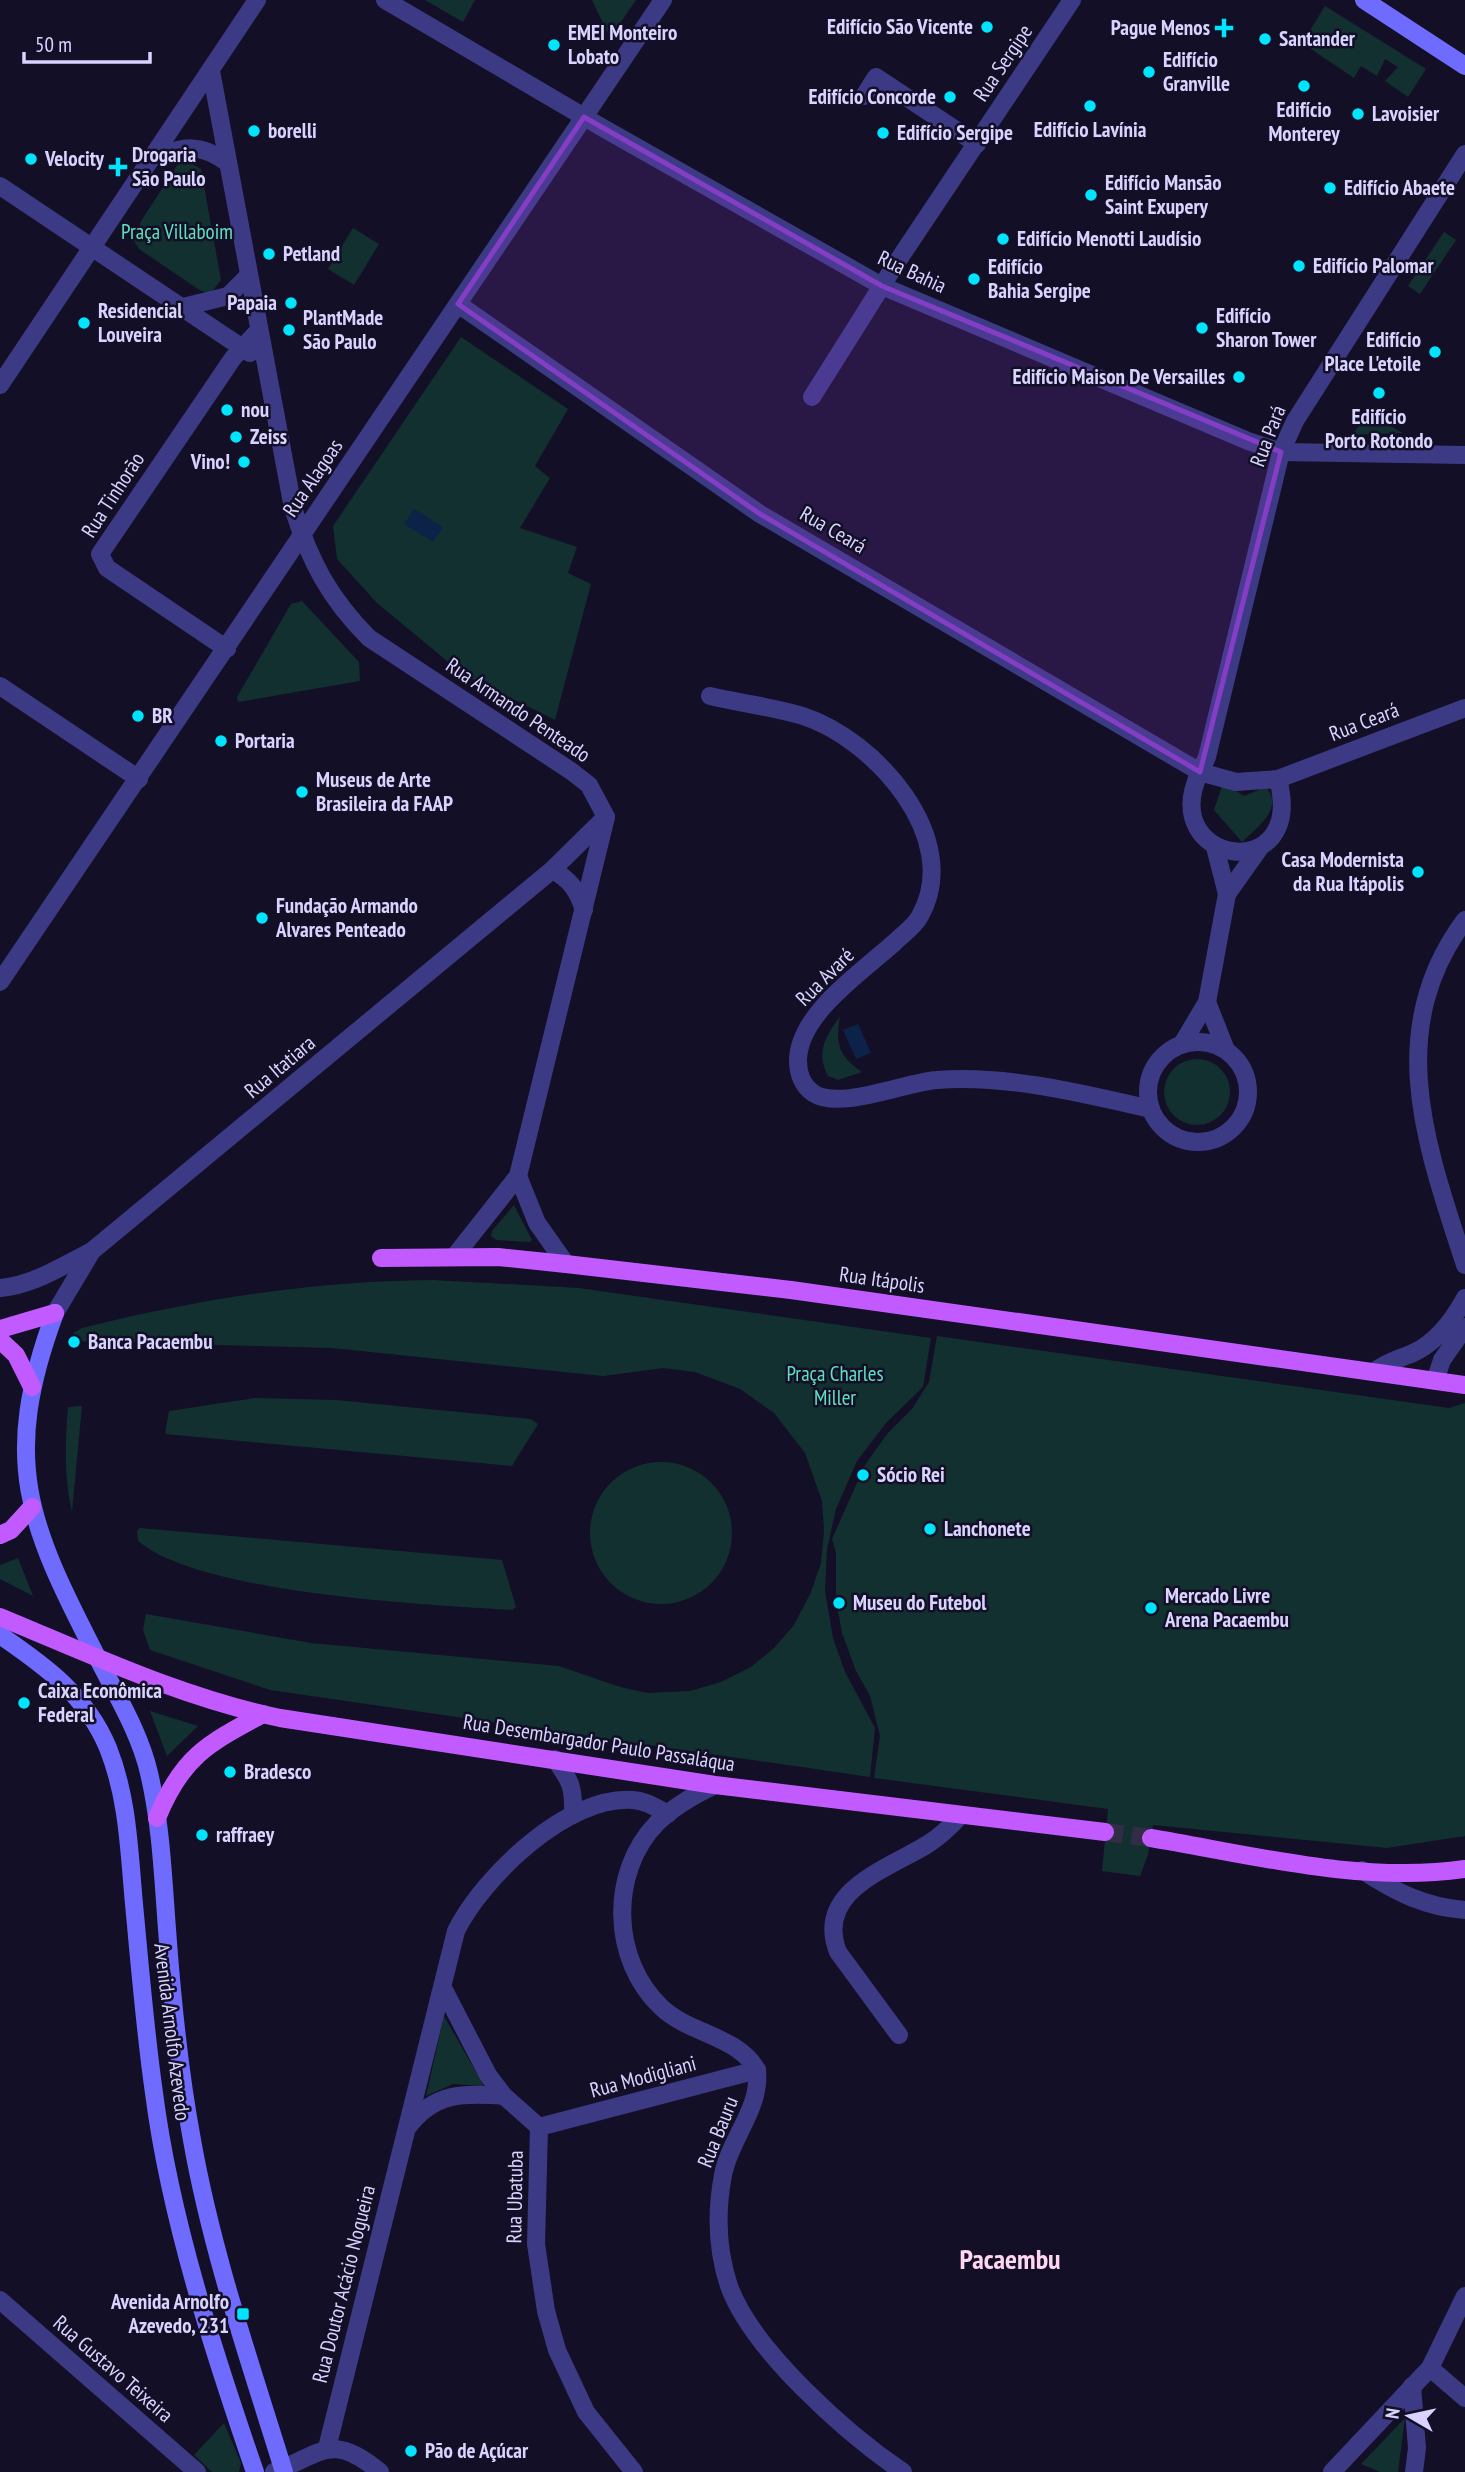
<svg xmlns="http://www.w3.org/2000/svg" width="1465" height="2472" font-family="'PT Sans Narrow',sans-serif">
	<style>
		.green { fill: #12302f }
		.water { fill: #0c2248 }
		.lines { fill: none; stroke-linecap: round; stroke-linejoin: round }
		.primary-tunnel { stroke: #312d47; stroke-width: 18; stroke-dasharray: 18 9; stroke-linecap: butt }
		.minor { stroke: #3d3a85; stroke-width: 18 }
		.secondary { stroke: #6f6bff; stroke-width: 18 }
		.primary { stroke: #c25bff; stroke-width: 18 }
		.marked { fill: #843dc5; fill-opacity: 0.2; stroke: #843dc5; stroke-width: 5; stroke-linejoin: round }
		.poi-dot { fill: #00e5ff; stroke: #130f26; stroke-width: 2.5 }
		.labels { text-anchor: middle; stroke-width: 5; stroke-linejoin: round; paint-order: stroke }
		.poi-label { font-size: 21px; font-weight: bold; fill: #d9d4ff; stroke: #130f26; text-anchor: start }
		.street-label { font-size: 21px; fill: #d9d4ff; stroke: #130f26 }
		.park-label { font-size: 21px; fill: #5fe0c0; stroke: #130f26 }
		.district-label { font-size: 28px; font-weight: bold; fill: #ffd6f0; stroke: #130f26 }
	</style>
	<rect width="100%" height="100%" fill="#130f26"/>
	<g class="green">
		<polygon points="425,0 475,0 463,22"/>
		<polygon points="592,0 636,0 610,38"/>
		<polygon points="1325,6 1426,69 1408,97 1385,81 1398,67 1385,59 1377,76 1361,66 1354,78 1302,43"/>
		<polygon points="187,161 201,169 221,280 211,293 201,291 139,249 134,241 141,221 178,164"/>
		<polygon points="353,228 379,244 354,285 328,269"/>
		<polygon points="1444,232 1456,240 1420,294 1408,286"/>
		<polygon points="461,337 568,409 535,466 550,478 520,528 577,547 568,573 591,584 555,720 464,675 377,603 337,559 333,526"/>
		<polygon points="1367,413 1403,433 1348,435 1356,430"/>
		<polygon points="302,601 359,662 360,681 238,702 237,697 291,604"/>
		<path d="M1222,786H1228L1244,796L1266,787C1285,808 1256,828 1242,842L1214,810Z"/>
		<path d="M840,1017C835,1044 839,1056 862,1072L838,1080L828,1076C816,1053 825,1036 840,1017Z"/>
		<circle cx="1197" cy="1092" r="33"/>
		<polygon points="514,1205 532,1240 530,1242 496,1240 491,1236 492,1231"/>
		<path d="M433,1280L579,1288L931,1338L923,1387L886,1423L857,1461L836,1509L827,1549L825,1591L833,1638L845,1672L875,1728L870,1777L270,1690L150,1650L143,1630L146,1614L311,1643L559,1666L620,1687L648,1693L690,1691L721,1682L751,1667L774,1648L794,1625L811,1592L821,1563L824,1531L822,1501L805,1453L774,1413L740,1389L695,1372L663,1368L603,1376L332,1348L71,1341L73,1333L82,1328C198,1299 314,1281 433,1280Z"/>
		<polygon points="937,1336 1449,1408 1465,1403 1465,1836 1387,1848 1153,1825 1148,1855 1140,1876 1102,1871 1108,1809 874,1778 880,1736 870,1696 856,1671 842,1633 836,1600 836,1553 832,1539 865,1465 887,1434 912,1409 929,1382"/>
		<polygon points="255,1398 336,1400 531,1419 538,1424 512,1466 165,1434 169,1411"/>
		<path d="M82,1406L72,1512C64,1477 65,1443 68,1407Z"/>
		<circle cx="661" cy="1533" r="71"/>
		<path d="M140,1528L502,1560L516,1607L512,1610C427,1605 201,1594 138,1541L137,1531Z"/>
		<polygon points="18,1558 33,1596 0,1579 0,1565"/>
		<polygon points="150,1711 198,1726 167,1756"/>
		<polygon points="444,2016 484,2086 453,2084 426,2096"/>
		<polygon points="1405,2418 1398,2472 1380,2472 1361,2464"/>
		<polygon points="224,2423 241,2463 239,2472 212,2472 194,2455"/>
	</g>
	<g class="water">
		<polygon points="414,509 443,527 433,542 404,524"/>
		<polygon points="858,1024 871,1053 856,1059 843,1030"/>
	</g>
	<g class="lines">
		<polyline class="primary-tunnel" points="1105,1832 1151,1838"/>
		<g class="minor">
			<polyline points="385,0 603,128 882,286 1248,441 1281,452 1465,455"/>
			<path d="M211,71L293,508C310,561 329,598 369,638L571,771L589,785L606,817L518,1176L454,1257"/>
			<polyline points="864,96 876,77 977,144"/>
			<path d="M155,157C187,146 199,143 228,163"/>
			<polyline points="0,186 250,353"/>
			<polyline points="458,304 760,514 1200,772 1207,757 1281,452 1295,421 1465,154"/>
			<polyline points="183,307 228,296 247,277"/>
			<polyline points="0,385 257,0"/>
			<polyline points="812,397 895,265 1072,0"/>
			<polyline points="227,649 107,568 100,554 233,358 258,331"/>
			<polyline points="0,686 139,779"/>
			<path d="M710,696C740,703 773,707 803,716C874,739 964,838 920,916C915,926 903,934 895,942C862,972 798,1014 798,1061C798,1074 803,1086 813,1093C840,1111 905,1082 937,1080C1005,1074 1085,1094 1151,1109"/>
			<path d="M1278,779C1307,888 1155,865 1200,772L1236,782L1278,779L1465,708"/>
			<path d="M552,870C570,879 578,891 584,910"/>
			<polyline points="1227,894 1259,849"/>
			<path d="M1465,920C1382,1031 1427,1147 1465,1265"/>
			<polyline points="0,982 663,0"/>
			<polyline points="1207,1002 1226,1050"/>
			<circle cx="1198" cy="1092" r="50"/>
			<polyline points="1182,1044 1207,1002 1227,894 1215,847"/>
			<polyline points="518,1176 537,1223 566,1264"/>
			<path d="M0,1288C34,1285 62,1266 92,1251"/>
			<polyline points="55,1313 92,1251 552,870 606,817"/>
			<path d="M1374,1372C1386,1362 1399,1359 1413,1353C1437,1342 1453,1320 1465,1298"/>
			<polyline points="1435,1381 1442,1360 1465,1327"/>
			<path d="M555,1759C571,1782 574,1787 573,1815"/>
			<path d="M715,1785C696,1794 672,1808 657,1823C609,1872 611,1960 661,2007C689,2034 738,2036 757,2070C761,2109 730,2138 723,2175C716,2212 717,2250 729,2286C752,2350 847,2434 903,2472"/>
			<path d="M1362,1870C1395,1892 1425,1907 1465,1910"/>
			<polyline points="443,1988 488,2075 504,2096 539,2127 536,2244 546,2311 557,2350 586,2412 634,2472"/>
			<path d="M899,2035L838,1952C814,1891 888,1869 928,1844C941,1836 951,1826 961,1815"/>
			<path d="M408,2127C434,2092 464,2093 504,2096"/>
			<polyline points="539,2127 757,2070"/>
			<polyline points="0,2300 197,2472"/>
			<polyline points="1430,2368 1465,2398"/>
			<polyline points="1412,2386 1417,2448 1414,2472"/>
			<path d="M327,2448L456,1931C483,1877 567,1795 633,1800C647,1801 656,1808 668,1814"/>
			<path d="M274,2472C323,2453 332,2432 380,2472"/>
			<polyline points="1332,2472 1430,2368 1465,2296"/>
		</g>
		<g class="secondary">
			<polyline points="1364,0 1465,66"/>
			<path d="M55,1313C0,1461 28,1523 97,1657C116,1694 140,1733 149,1773C161,1824 163,1877 167,1929C172,1999 179,2070 192,2140C212,2253 250,2362 284,2472"/>
			<path d="M0,1635C45,1666 86,1695 108,1748C128,1798 129,1850 134,1904C140,1967 145,2030 154,2093C170,2218 214,2353 255,2472"/>
		</g>
		<g class="primary">
			<polyline points="381,1258 498,1257 566,1264 791,1290 1465,1385"/>
			<polyline points="0,1329 55,1313"/>
			<polyline points="0,1340 16,1355 32,1387"/>
			<polyline points="0,1535 11,1530 32,1507"/>
			<path d="M0,1617C92,1655 183,1698 280,1718L715,1785L1105,1832"/>
			<path d="M157,1818C182,1757 207,1744 263,1714"/>
			<path d="M1151,1838C1252,1855 1362,1884 1465,1869"/>
		</g>
	</g>
	<path class="marked" d="M584,117L882,286L1281,452L1200,772L760,514L458,304Z"/>
	<g class="poi-dot">
		<circle cx="987" cy="27" r="7"/>
		<path d="M1220.5 17.5h7v7h7v7h-7v7h-7v-7h-7v-7h7z"/>
		<circle cx="1265" cy="39" r="7"/>
		<circle cx="554" cy="45" r="7"/>
		<circle cx="1149" cy="72" r="7"/>
		<circle cx="1304" cy="86" r="7"/>
		<circle cx="950" cy="97" r="7"/>
		<circle cx="1090" cy="106" r="7"/>
		<circle cx="1358" cy="114" r="7"/>
		<circle cx="254" cy="131" r="7"/>
		<circle cx="883" cy="133" r="7"/>
		<circle cx="31" cy="159" r="7"/>
		<path d="M114.5 156.5h7v7h7v7h-7v7h-7v-7h-7v-7h7z"/>
		<circle cx="1330" cy="188" r="7"/>
		<circle cx="1091" cy="195" r="7"/>
		<circle cx="1003" cy="239" r="7"/>
		<circle cx="269" cy="254" r="7"/>
		<circle cx="1299" cy="266" r="7"/>
		<circle cx="974" cy="279" r="7"/>
		<circle cx="291" cy="303" r="7"/>
		<circle cx="84" cy="323" r="7"/>
		<circle cx="1202" cy="328" r="7"/>
		<circle cx="289" cy="330" r="7"/>
		<circle cx="1435" cy="352" r="7"/>
		<circle cx="1239" cy="377" r="7"/>
		<circle cx="1379" cy="393" r="7"/>
		<circle cx="227" cy="410" r="7"/>
		<circle cx="236" cy="437" r="7"/>
		<circle cx="244" cy="462" r="7"/>
		<circle cx="138" cy="716" r="7"/>
		<circle cx="221" cy="741" r="7"/>
		<circle cx="302" cy="792" r="7"/>
		<circle cx="1418" cy="872" r="7"/>
		<circle cx="262" cy="918" r="7"/>
		<circle cx="74" cy="1342" r="7"/>
		<circle cx="863" cy="1475" r="7"/>
		<circle cx="930" cy="1529" r="7"/>
		<circle cx="839" cy="1603" r="7"/>
		<circle cx="1151" cy="1608" r="7"/>
		<circle cx="24" cy="1703" r="7"/>
		<circle cx="230" cy="1772" r="7"/>
		<circle cx="202" cy="1835" r="7"/>
		<rect x="236" y="2307" width="14" height="14" rx="3.5"/>
		<circle cx="411" cy="2451" r="7"/>
	</g>
	<g class="labels">
		<g class="poi-label">
			<text x="973" y="34" text-anchor="end">Edifício São Vicente</text>
			<text x="1210" y="35" text-anchor="end">Pague Menos</text>
			<text x="568" y="40">EMEI Monteiro<tspan x="568" dy="24">Lobato</tspan></text>
			<text x="1279" y="46">Santander</text>
			<text x="1163" y="67">Edifício<tspan x="1163" dy="24">Granville</tspan></text>
			<text x="936" y="104" text-anchor="end">Edifício Concorde</text>
			<text x="1304" y="117" text-anchor="middle">Edifício<tspan x="1304" dy="24">Monterey</tspan></text>
			<text x="1372" y="121">Lavoisier</text>
			<text x="1090" y="137" text-anchor="middle">Edifício Lavínia</text>
			<text x="268" y="138">borelli</text>
			<text x="897" y="140">Edifício Sergipe</text>
			<text x="132" y="162">Drogaria<tspan x="132" dy="24">São Paulo</tspan></text>
			<text x="45" y="166">Velocity</text>
			<text x="1105" y="190">Edifício Mansão<tspan x="1105" dy="24">Saint Exupery</tspan></text>
			<text x="1344" y="195">Edifício Abaete</text>
			<text x="1017" y="246">Edifício Menotti Laudísio</text>
			<text x="283" y="261">Petland</text>
			<text x="1313" y="273">Edifício Palomar</text>
			<text x="988" y="274">Edifício<tspan x="988" dy="24">Bahia Sergipe</tspan></text>
			<text x="277" y="310" text-anchor="end">Papaia</text>
			<text x="98" y="318">Residencial<tspan x="98" dy="24">Louveira</tspan></text>
			<text x="1216" y="323">Edifício<tspan x="1216" dy="24">Sharon Tower</tspan></text>
			<text x="303" y="325">PlantMade<tspan x="303" dy="24">São Paulo</tspan></text>
			<text x="1421" y="347" text-anchor="end">Edifício<tspan x="1421" dy="24">Place L'etoile</tspan></text>
			<text x="1225" y="384" text-anchor="end">Edifício Maison De Versailles</text>
			<text x="241" y="417">nou</text>
			<text x="1379" y="424" text-anchor="middle">Edifício<tspan x="1379" dy="24">Porto Rotondo</tspan></text>
			<text x="250" y="444">Zeiss</text>
			<text x="230" y="469" text-anchor="end">Vino!</text>
			<text x="152" y="723">BR</text>
			<text x="235" y="748">Portaria</text>
			<text x="316" y="787">Museus de Arte<tspan x="316" dy="24">Brasileira da FAAP</tspan></text>
			<text x="1404" y="867" text-anchor="end">Casa Modernista<tspan x="1404" dy="24">da Rua Itápolis</tspan></text>
			<text x="276" y="913">Fundação Armando<tspan x="276" dy="24">Alvares Penteado</tspan></text>
			<text x="88" y="1349">Banca Pacaembu</text>
			<text x="877" y="1482">Sócio Rei</text>
			<text x="944" y="1536">Lanchonete</text>
			<text x="1165" y="1603">Mercado Livre<tspan x="1165" dy="24">Arena Pacaembu</tspan></text>
			<text x="853" y="1610">Museu do Futebol</text>
			<text x="38" y="1698">Caixa Econômica<tspan x="38" dy="24">Federal</tspan></text>
			<text x="244" y="1779">Bradesco</text>
			<text x="216" y="1842">raffraey</text>
			<text x="229" y="2309" text-anchor="end">Avenida Arnolfo<tspan x="229" dy="24">Azevedo, 231</tspan></text>
			<text x="425" y="2458">Pão de Açúcar</text>
		</g>
		<g class="street-label">
			<text transform="translate(1003 63) rotate(-56)" y="7">Rua Sergipe</text>
			<text transform="translate(912 272) rotate(25)" y="7">Rua Bahia</text>
			<text transform="translate(1268 436) rotate(-69)" y="7">Rua Pará</text>
			<text transform="translate(313 478) rotate(-56)" y="7">Rua Alagoas</text>
			<text transform="translate(113 495) rotate(-57)" y="7">Rua Tinhorão</text>
			<text transform="translate(833 530) rotate(30)" y="7">Rua Ceará</text>
			<text transform="translate(518 710) rotate(34)" y="7">Rua Armando Penteado</text>
			<text transform="translate(1364 722) rotate(-21)" y="7">Rua Ceará</text>
			<text transform="translate(825 977) rotate(-45)" y="7">Rua Avaré</text>
			<text transform="translate(280 1067) rotate(-40)" y="7">Rua Itatiara</text>
			<text transform="translate(882 1280) rotate(8)" y="7">Rua Itápolis</text>
			<text transform="translate(599 1743) rotate(9)" y="7">Rua Desembargador Paulo Passaláqua</text>
			<text transform="translate(172 2032) rotate(83)" y="7">Avenida Arnolfo Azevedo</text>
			<text transform="translate(643 2077) rotate(-15)" y="7">Rua Modigliani</text>
			<text transform="translate(718 2132) rotate(-68)" y="7">Rua Bauru</text>
			<text transform="translate(515 2197) rotate(-89)" y="7">Rua Ubatuba</text>
			<text transform="translate(344 2284) rotate(-76)" y="7">Rua Doutor Acácio Nogueira</text>
			<text transform="translate(113 2369) rotate(41)" y="7">Rua Gustavo Teixeira</text>
		</g>
		<g class="park-label">
			<text x="177" y="239">Praça Villaboim</text>
			<text x="835" y="1381">Praça Charles<tspan x="835" dy="24">Miller</tspan></text>
		</g>
		<g class="district-label">
			<text x="1010" y="2269">Pacaembu</text>
		</g>
	</g>
	<g transform="translate(1409 2416) rotate(279)" stroke="#130f26" stroke-width="5" paint-order="stroke">
	<path d="M0-5L12 26L0 18L-12 26Z" fill="#d9d4ff"/>
	<text y="-10" font-size="19" font-weight="bold" text-anchor="middle" fill="#d9d4ff">N</text>
	</g>
	<path d="M24 52v10h126v-10" fill="none" stroke="#d9d4ff" stroke-width="3.5"/>
	<text x="35" y="52" font-size="21" fill="#d9d4ff" stroke="#130f26" stroke-width="5" paint-order="stroke">50 m</text>
</svg>
